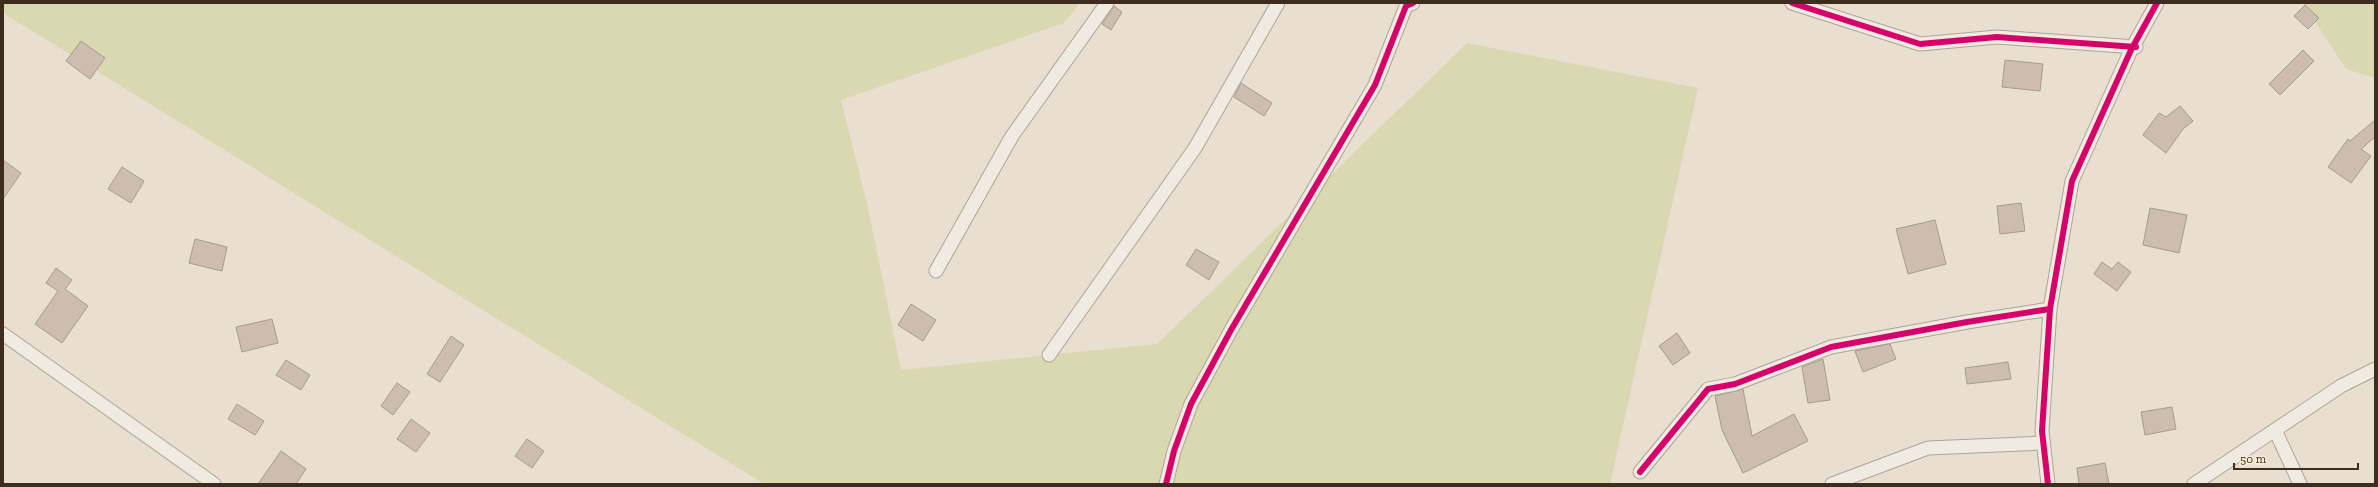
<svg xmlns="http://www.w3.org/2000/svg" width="2378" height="487" font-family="'Zilla Slab',serif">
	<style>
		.green { fill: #dad8b1 }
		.building { fill: #ccbdb0; stroke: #a99a8e }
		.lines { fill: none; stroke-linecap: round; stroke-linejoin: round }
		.minor-casing { stroke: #ada498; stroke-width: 15 }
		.minor { stroke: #f0ebe2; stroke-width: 13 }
		.cycleway-casing { stroke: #f9edd6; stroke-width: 8 }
		.cycleway { stroke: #d6006c; stroke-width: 6 }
	</style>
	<rect width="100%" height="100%" fill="#e8dfd0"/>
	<g class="green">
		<polygon points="3,3 1080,3 1064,23 841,100 867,203 901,370 1157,344 1467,43 1698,88 1610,484 764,484 3,13"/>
		<polygon points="2303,3 2375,3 2375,78 2346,69"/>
	</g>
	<g class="building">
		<polygon points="2305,5 2319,18 2308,29 2294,16"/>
		<polygon points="1114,6 1122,12 1111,30 1102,24"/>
		<polygon points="81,41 105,58 90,79 66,61"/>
		<polygon points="2303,50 2314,61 2280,95 2269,84"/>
		<polygon points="2005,60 2043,64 2040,91 2002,87"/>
		<polygon points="1241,83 1272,103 1264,116 1234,97"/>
		<polygon points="2180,106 2193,121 2183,129 2166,153 2143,135 2159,113 2166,117"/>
		<polygon points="2375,120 2375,137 2361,149 2371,156 2351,183 2328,167 2348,139 2350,141"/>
		<polygon points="3,160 21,173 3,199"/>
		<polygon points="122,167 144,181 131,203 108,189"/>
		<polygon points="2021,203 2025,231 2000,234 1997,206"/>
		<polygon points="2150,208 2187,215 2179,253 2143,245"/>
		<polygon points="1935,220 1946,264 1908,274 1896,229"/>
		<polygon points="195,239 227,247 222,271 189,263"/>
		<polygon points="1196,249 1219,262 1209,280 1186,265"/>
		<polygon points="2102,262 2112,269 2118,262 2131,272 2117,291 2094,274"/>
		<polygon points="56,268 72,280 65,289 88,306 62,343 35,324 58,291 46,283"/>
		<polygon points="911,304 936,320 923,341 898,325"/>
		<polygon points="272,319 278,343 242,352 236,327"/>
		<polygon points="1677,333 1690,353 1673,365 1659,346"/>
		<polygon points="451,336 464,345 440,382 427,374"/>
		<polygon points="1890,344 1896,359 1863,372 1855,351"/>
		<polygon points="1823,359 1830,400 1808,403 1802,367"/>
		<polygon points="286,360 310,375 301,390 276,375"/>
		<polygon points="2008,362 2011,379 1967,384 1965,368"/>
		<polygon points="397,383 410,392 393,415 381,406"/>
		<polygon points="1743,389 1752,436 1794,414 1808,441 1743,473 1722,430 1715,396"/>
		<polygon points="237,404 264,421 255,435 228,419"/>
		<polygon points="2172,407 2176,429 2145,435 2141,412"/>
		<polygon points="411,419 430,433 416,452 397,439"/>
		<polygon points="527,439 544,451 532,468 515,456"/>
		<polygon points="281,451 306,469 296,484 258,484"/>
		<polygon points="2105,463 2109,484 2079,484 2077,468"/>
	</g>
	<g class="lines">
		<g class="minor-casing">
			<g id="minor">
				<polyline points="1792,3 1920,44 1997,37 2136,47"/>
				<polyline points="936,271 1012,136 1107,3"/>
				<polyline points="3,334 214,484"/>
				<polyline points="1049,355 1195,148 1278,3"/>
				<polyline points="2275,430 2300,484"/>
				<polyline points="1640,472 1708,389 1735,384 1831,347 1967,322 2050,309"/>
				<polyline points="1166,484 1174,451 1191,404 1231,330 1375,85 1406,6 1413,3"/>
				<polyline points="1832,484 1928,448 2043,443"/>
				<polyline points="2048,484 2042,431 2050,309 2072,181 2131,50 2157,3"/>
				<polyline points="2194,484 2341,386 2375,369"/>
			</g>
		</g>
		<use href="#minor" class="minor"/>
		<g class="cycleway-casing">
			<g id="cycleway">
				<polyline points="1792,3 1920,44 1997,37 2136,47"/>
				<polyline points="1640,472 1708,389 1735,384 1831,347 1967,322 2050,309"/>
				<polyline points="1166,484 1174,451 1191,404 1231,330 1375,85 1406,6 1413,3"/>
				<polyline points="2048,484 2042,431 2050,309 2072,181 2131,50 2157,3"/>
			</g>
		</g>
		<use href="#cycleway" class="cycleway"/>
	</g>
	<rect width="2378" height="487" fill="none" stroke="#3e2c1e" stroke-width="8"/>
	<path d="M2234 463v6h124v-6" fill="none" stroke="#3e2c1e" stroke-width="2"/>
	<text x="2240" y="463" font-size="12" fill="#3e2c1e" stroke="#f9edd6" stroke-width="3" paint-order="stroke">50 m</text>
</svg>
